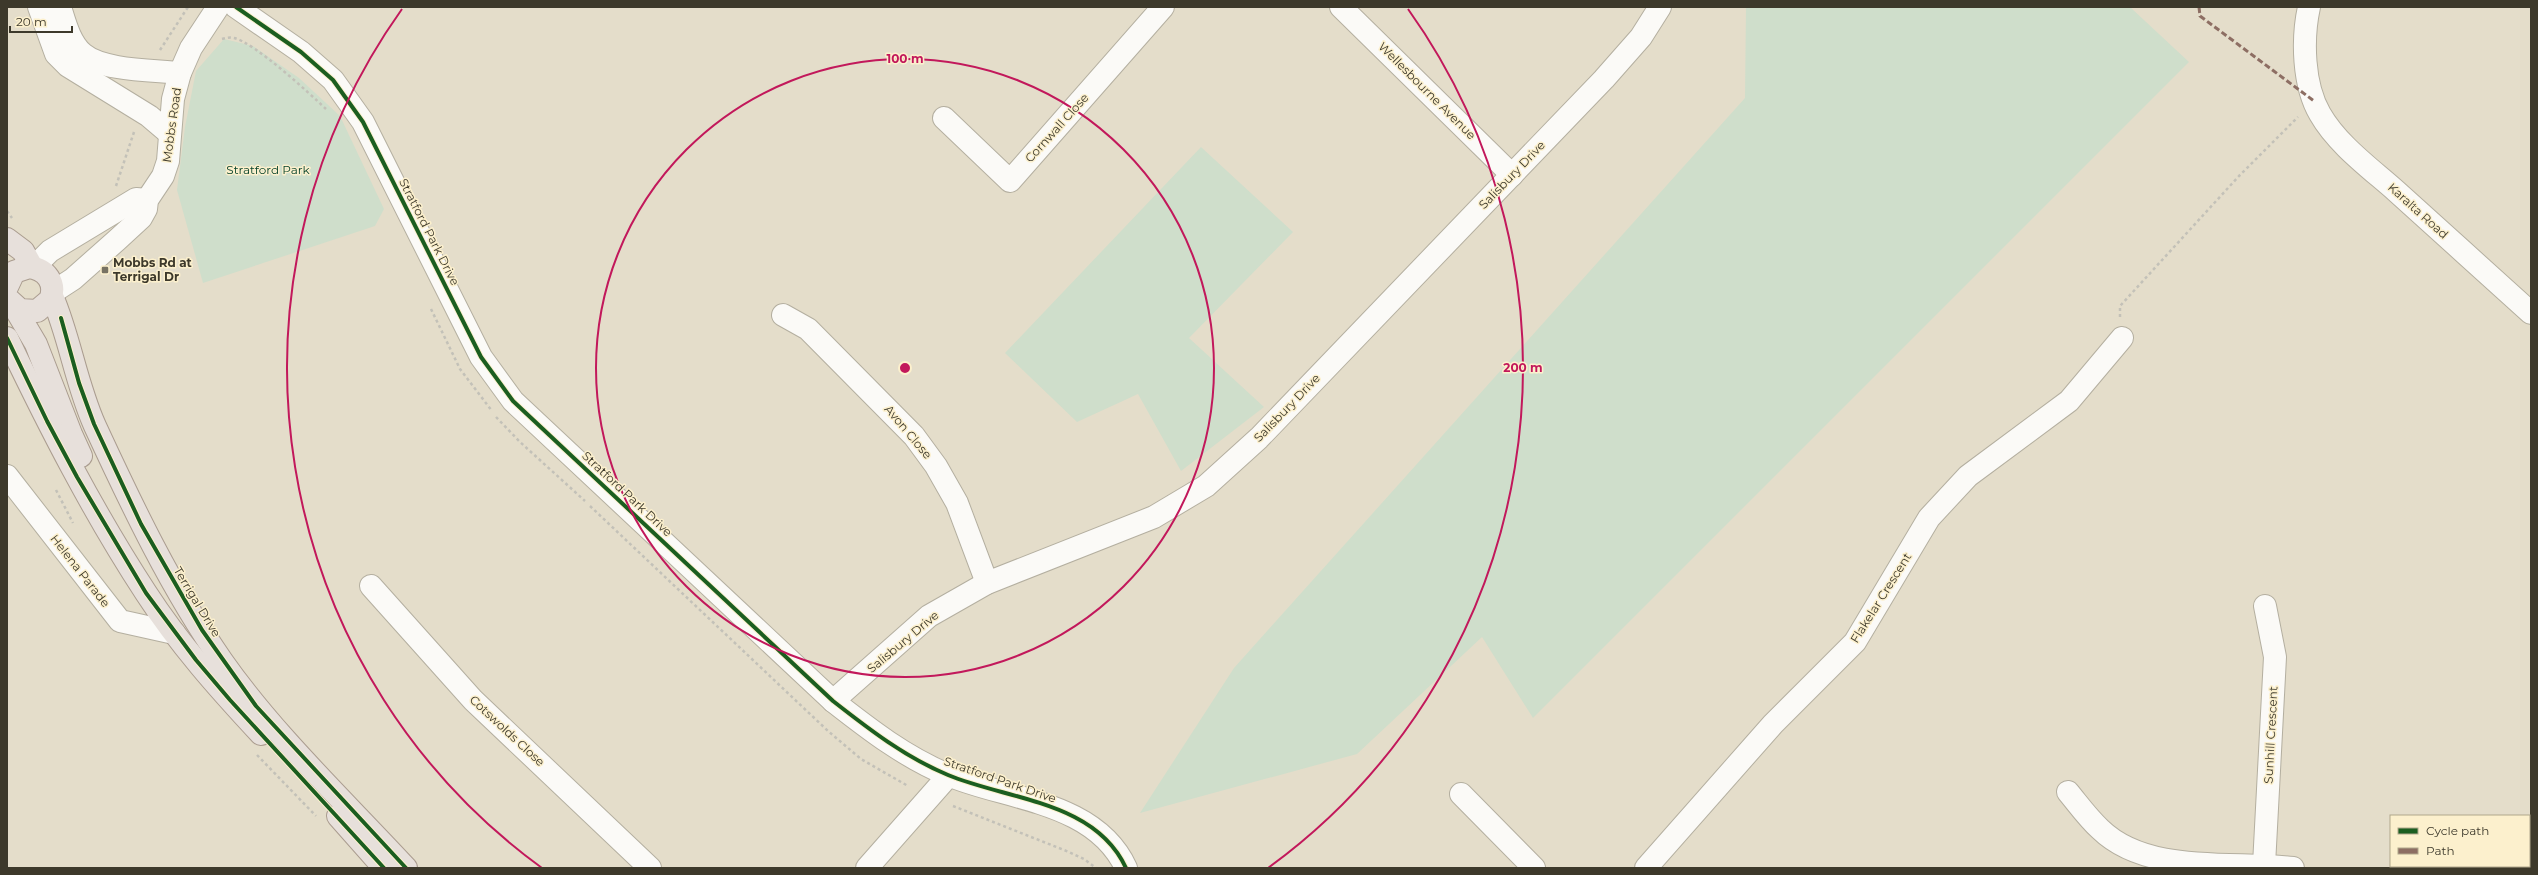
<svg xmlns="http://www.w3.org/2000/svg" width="2538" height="875" font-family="Montserrat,sans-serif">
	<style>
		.green { fill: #cfdecb }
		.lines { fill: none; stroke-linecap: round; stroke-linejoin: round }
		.minor-casing { stroke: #b4afa0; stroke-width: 24 }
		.major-casing { stroke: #aa9c8f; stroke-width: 24 }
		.path { stroke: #c3c1b8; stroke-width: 2.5; stroke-dasharray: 3 3; stroke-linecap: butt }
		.minor { stroke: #fbfaf7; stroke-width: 22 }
		.major { stroke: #e7e0db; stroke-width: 22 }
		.quiet { stroke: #8d6e63; stroke-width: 3; stroke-dasharray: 6 3; stroke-linecap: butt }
		.cycleway-casing { stroke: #fcf0cd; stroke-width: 6 }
		.cycleway { stroke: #1b5e20; stroke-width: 4 }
		.ring { fill: none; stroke: #c2185b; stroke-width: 2 }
		.poi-dot { fill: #777263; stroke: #fcf0cd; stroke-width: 1.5 }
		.labels { text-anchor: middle; stroke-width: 3; stroke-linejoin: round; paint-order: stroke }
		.street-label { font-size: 12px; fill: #3d392b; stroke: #fcf0cd }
		.park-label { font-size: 12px; fill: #044129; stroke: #fcf0cd }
		.poi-label { font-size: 12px; font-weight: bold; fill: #3d392b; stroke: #fcf0cd; text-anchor: start }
		.centre { fill: #c2185b; stroke: #fcf0cd; stroke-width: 2 }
		.ring-label { font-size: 12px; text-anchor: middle; font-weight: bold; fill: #c2185b; stroke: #fcf0cd; stroke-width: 3; stroke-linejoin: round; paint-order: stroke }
	</style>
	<rect width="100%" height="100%" fill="#e4ddca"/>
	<g class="green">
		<polygon points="1746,7 2130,7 2189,62 1533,718 1482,637 1357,754 1140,813 1234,668 1745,98"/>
		<polygon points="224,39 253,46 299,78 340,116 384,209 375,226 203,283 177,190 185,127 196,71"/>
		<polygon points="1201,147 1293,232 1189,338 1264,407 1181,471 1138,394 1077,422 1005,353"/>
	</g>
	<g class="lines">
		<g class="minor-casing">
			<g id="minor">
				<polyline points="39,7 56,54 68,66 149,116 169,133"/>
				<path d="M60,7C65,23 70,43 83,54C103,71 154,70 180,73"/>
				<path d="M236,7L301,52L333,80L363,122L481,357L513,401L833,701C870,730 905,757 948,775C1008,800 1095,801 1126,868"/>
				<polyline points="1341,7 1512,175"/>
				<path d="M2309,7C2302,39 2303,85 2320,114C2337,144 2370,168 2396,191C2441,232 2486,272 2531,313"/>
				<polyline points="944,118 1010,181 1163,7"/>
				<polyline points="34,267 50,251 136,199 147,200"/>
				<polyline points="53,292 73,279 117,240 141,218 146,209 147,200 163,176 168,161 173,99 180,73 191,48 218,7"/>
				<polyline points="783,315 808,329 914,436 936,466 957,503 987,583"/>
				<polyline points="7,476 120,621 174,633"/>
				<polyline points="371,586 473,700 650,868"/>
				<polyline points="833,701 929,616 987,583 1154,517 1206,486 1259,438 1604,79 1641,37 1660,7"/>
				<path d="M2068,792C2078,804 2088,818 2100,829C2147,875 2233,861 2293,868"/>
				<polyline points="1461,794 1534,868"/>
				<polyline points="2264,865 2275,657 2265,606"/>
				<polyline points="867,868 949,775"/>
				<polyline points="1646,868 1773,724 1855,642 1929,518 1968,476 2069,401 2122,338"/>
			</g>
		</g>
		<g class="major-casing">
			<g id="major">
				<polyline points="7,239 23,251 32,267"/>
				<path d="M7,287L14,272L29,267C46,269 57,283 50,300L37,311L20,310L9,300"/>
				<path d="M52,296C70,338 76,384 95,426C132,506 171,588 222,661C273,734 345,802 406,868"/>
				<polyline points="13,305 36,344 71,434 81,456"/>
				<path d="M7,338C49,426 93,512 146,593C179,644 220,690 261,734"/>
				<polyline points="338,816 384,868"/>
			</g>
		</g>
		<g class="path">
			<path d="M222,39C226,38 230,37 234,38C255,43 309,93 326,109"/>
			<polyline points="160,50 188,7"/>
			<polyline points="116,186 134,132"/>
			<polyline points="7,211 12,218"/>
			<polyline points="431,309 460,369 492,411"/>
			<polyline points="2120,317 2120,306 2239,176 2298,117"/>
			<polyline points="496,417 520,442 585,501"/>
			<polyline points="56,490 73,523"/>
			<polyline points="590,506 828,731 861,759 908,786"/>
			<polyline points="257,755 316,816"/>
			<polyline points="953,806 1069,852 1084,859 1096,868"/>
		</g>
		<use href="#minor" class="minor"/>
		<use href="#major" class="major"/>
		<polyline class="quiet" points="2199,7 2200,16 2314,101"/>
		<g class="cycleway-casing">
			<g id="cycleway">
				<path d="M236,7L301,52L333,80L363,122L481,357L513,401L833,701C870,730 905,757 948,775C1008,800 1095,801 1126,868"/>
				<polyline points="61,318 79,383 94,424 141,524 202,630 256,706 406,868"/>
				<polyline points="7,338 47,421 77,477 146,593 196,660 230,700 384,868"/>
			</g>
		</g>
		<use href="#cycleway" class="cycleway"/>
	</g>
	<g class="ring">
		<circle cx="905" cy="368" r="309"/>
		<path d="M542 868A618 618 0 0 1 402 9M1408 9A618 618 0 0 1 1268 868"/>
	</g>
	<rect class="poi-dot" x="101" y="266" width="8" height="8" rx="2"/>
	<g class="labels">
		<g class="street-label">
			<text transform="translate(1427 91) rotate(45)" y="4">Wellesbourne Avenue</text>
			<text transform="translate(172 125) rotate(-82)" y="4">Mobbs Road</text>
			<text transform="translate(1057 128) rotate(-48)" y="4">Cornwall Close</text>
			<text transform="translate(1512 175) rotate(-46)" y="4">Salisbury Drive</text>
			<text transform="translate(2418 211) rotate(42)" y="4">Karalta Road</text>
			<text transform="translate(429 232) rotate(63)" y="4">Stratford Park Drive</text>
			<text transform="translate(1287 408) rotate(-46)" y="4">Salisbury Drive</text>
			<text transform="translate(908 432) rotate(50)" y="4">Avon Close</text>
			<text transform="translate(627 494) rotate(43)" y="4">Stratford Park Drive</text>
			<text transform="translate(80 571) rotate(52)" y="4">Helena Parade</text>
			<text transform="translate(1881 598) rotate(-58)" y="4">Flakelar Crescent</text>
			<text transform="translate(197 602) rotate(59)" y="4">Terrigal Drive</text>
			<text transform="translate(903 642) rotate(-40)" y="4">Salisbury Drive</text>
			<text transform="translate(507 731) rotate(43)" y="4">Cotswolds Close</text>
			<text transform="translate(2271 735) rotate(-87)" y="4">Sunhill Crescent</text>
			<text transform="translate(1000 780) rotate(19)" y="4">Stratford Park Drive</text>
		</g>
		<g class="park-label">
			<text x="268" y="174">Stratford Park</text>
		</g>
		<g class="poi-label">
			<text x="113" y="267">Mobbs Rd at<tspan x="113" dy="14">Terrigal Dr</tspan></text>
		</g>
	</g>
	<circle cx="905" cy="368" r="6" class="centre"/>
	<g class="ring-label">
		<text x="905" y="63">100 m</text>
		<text x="1523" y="372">200 m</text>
	</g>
	<rect width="2538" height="875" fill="none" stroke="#3d392b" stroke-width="16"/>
	<rect x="2390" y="815" width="140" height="52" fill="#fcf0cd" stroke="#b0a78c"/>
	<rect x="2398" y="828" width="20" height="6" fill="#1b5e20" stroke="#b0a78c"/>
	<text x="2426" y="835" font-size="12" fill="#3d392b">Cycle path</text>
	<rect x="2398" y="848" width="20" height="6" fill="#8d6e63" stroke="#b0a78c"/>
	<text x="2426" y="855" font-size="12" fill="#3d392b">Path</text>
	<path d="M10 26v6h62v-6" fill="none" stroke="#3d392b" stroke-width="2"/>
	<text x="16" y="26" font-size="12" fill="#3d392b" stroke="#fcf0cd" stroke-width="3" paint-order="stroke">20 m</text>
</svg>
